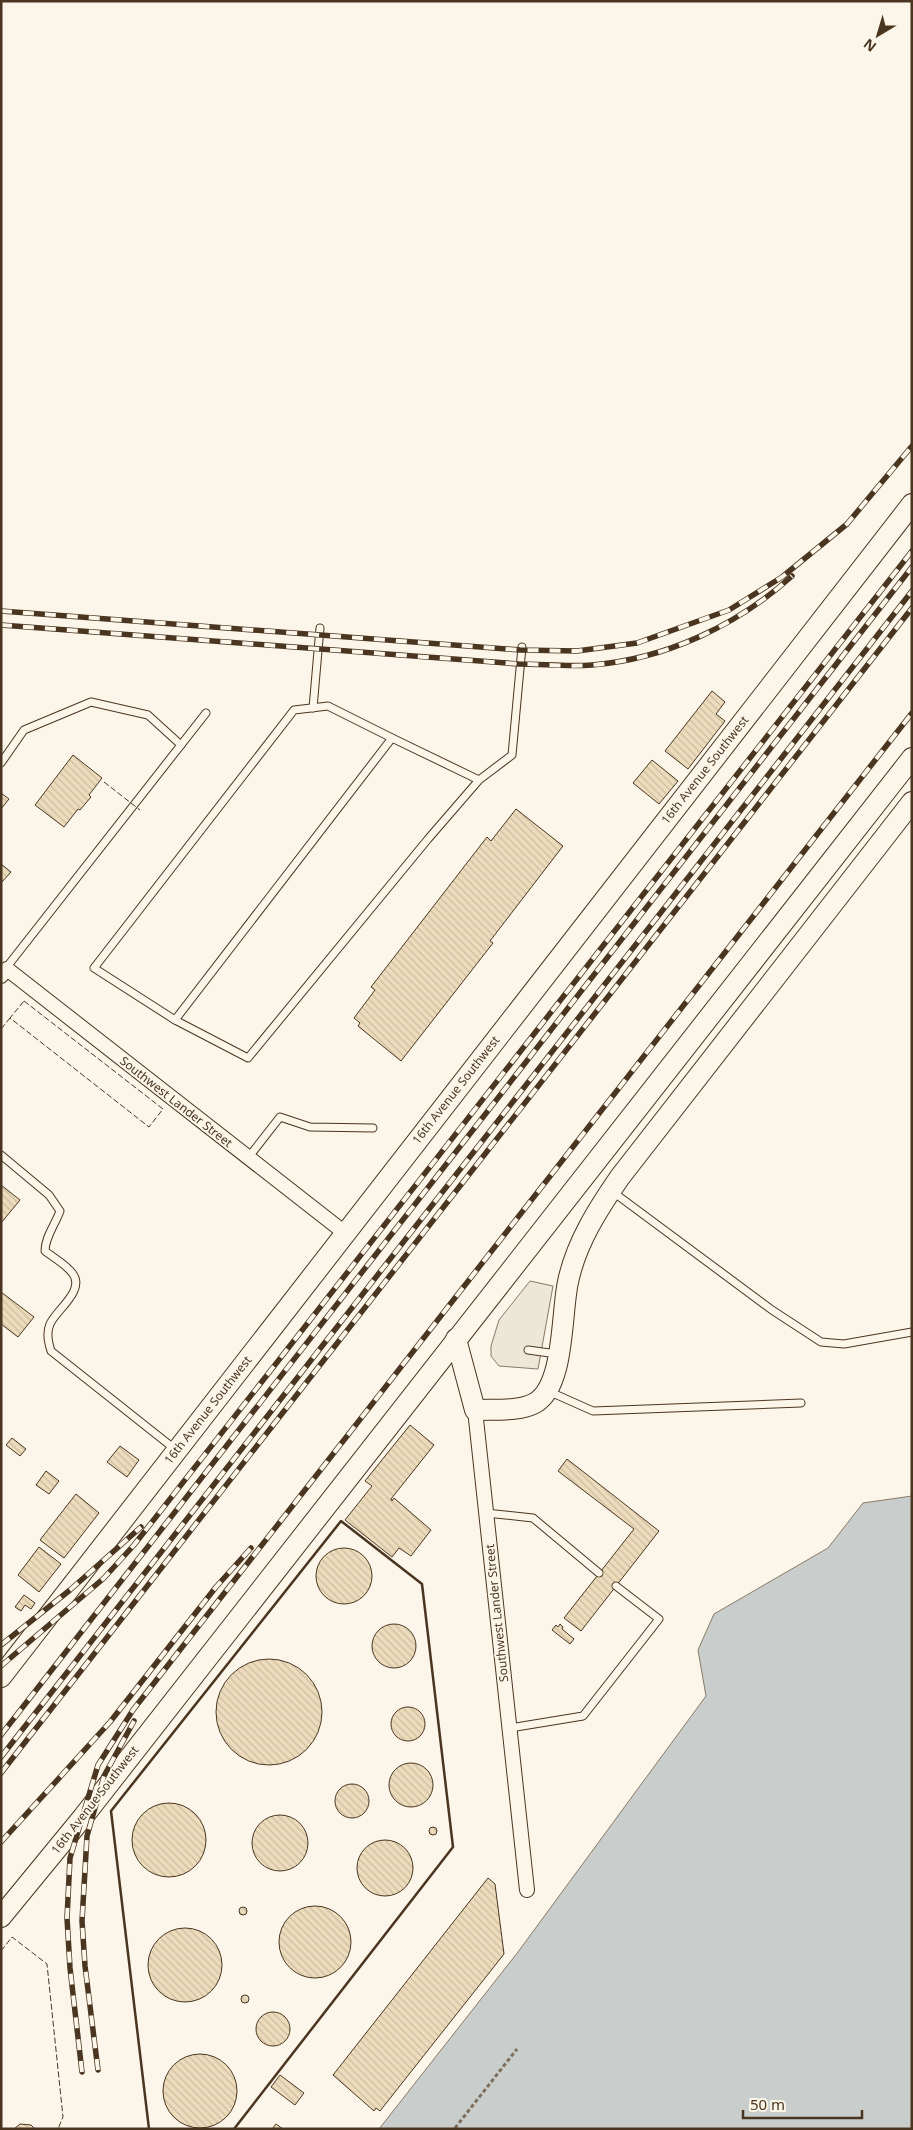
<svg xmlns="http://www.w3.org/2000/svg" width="913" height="2130" font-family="'Noto Sans',sans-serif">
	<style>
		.parking { fill: #ede7d9; stroke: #887966 }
		.water { fill: #c9cecd; stroke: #887966 }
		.building { fill: url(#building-back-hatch); stroke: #4a3520 }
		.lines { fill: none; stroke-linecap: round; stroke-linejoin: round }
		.lane-casing { stroke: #4a3520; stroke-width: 9 }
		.street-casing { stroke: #4a3520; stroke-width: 16 }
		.secondary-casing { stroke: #4a3520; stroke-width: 22 }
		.path { stroke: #7f6f5c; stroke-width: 3; stroke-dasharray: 4 2.5; stroke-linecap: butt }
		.lane { stroke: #fbf6e9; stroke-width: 7 }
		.street { stroke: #fbf6e9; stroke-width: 14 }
		.secondary { stroke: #fbf6e9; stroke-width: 20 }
		.rail-casing { stroke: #4a3520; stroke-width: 5.5 }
		.rail { stroke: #fbf6e9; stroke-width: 4; stroke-dasharray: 11; stroke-linecap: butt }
		.fence { stroke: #4a3520; stroke-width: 1; stroke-dasharray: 6 2.5; stroke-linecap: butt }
		.wall { stroke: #4a3520; stroke-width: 2.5 }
		.labels { text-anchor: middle; stroke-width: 4; stroke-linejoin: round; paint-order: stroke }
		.street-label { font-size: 12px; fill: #4a3520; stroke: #fbf6e9 }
	</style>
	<defs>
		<pattern id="building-back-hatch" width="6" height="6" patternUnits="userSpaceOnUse" patternTransform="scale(1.25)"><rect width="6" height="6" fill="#ecdcbc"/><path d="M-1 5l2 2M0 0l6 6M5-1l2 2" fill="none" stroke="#ccbda1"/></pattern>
	</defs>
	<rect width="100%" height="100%" fill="#fbf6e9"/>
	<polygon class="parking" points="530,1281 553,1286 538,1369 499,1366 491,1356 491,1346 499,1320"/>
	<polygon class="water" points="912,1496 912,2129 379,2129 518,1952 706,1696 698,1650 714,1614 828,1548 863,1503"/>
	<g class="building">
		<polygon points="712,691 725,702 716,714 725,721 688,769 665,751"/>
		<polygon points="73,755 102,778 89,795 91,797 80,810 78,809 64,827 35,805"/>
		<polygon points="652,760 678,781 659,804 633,783"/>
		<polygon points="1,793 9,799 1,809"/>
		<polygon points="516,809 563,846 490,941 493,943 401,1061 358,1026 360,1023 354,1018 375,990 371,987 487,837 491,841"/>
		<polygon points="1,864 11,872 1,883"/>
		<polygon points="1,1185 20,1200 1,1223"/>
		<polygon points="1,1292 34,1317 18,1337 1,1324"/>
		<polygon points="410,1425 434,1445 391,1499 392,1501 394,1498 431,1530 411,1556 399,1548 392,1557 345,1520 372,1486 365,1481"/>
		<polygon points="12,1438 26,1449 20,1456 6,1445"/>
		<polygon points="120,1446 139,1460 127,1477 107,1462"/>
		<polygon points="567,1459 659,1531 581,1631 564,1618 634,1529 558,1471"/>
		<polygon points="46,1471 59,1481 49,1494 36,1485"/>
		<polygon points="76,1494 99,1513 64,1558 40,1540"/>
		<polygon points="39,1547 61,1564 39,1592 18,1575"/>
		<circle cx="344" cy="1576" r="28"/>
		<polygon points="24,1595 35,1603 31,1609 25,1605 21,1611 15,1607"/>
		<polygon points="560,1624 563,1627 562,1629 574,1639 570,1644 552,1630 556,1625 558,1627"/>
		<circle cx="394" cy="1646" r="22"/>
		<circle cx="269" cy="1712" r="53"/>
		<circle cx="408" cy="1724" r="17"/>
		<circle cx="411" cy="1785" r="22"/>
		<circle cx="352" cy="1801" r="17"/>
		<circle cx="169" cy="1840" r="37"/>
		<circle cx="280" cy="1843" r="28"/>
		<circle cx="433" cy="1831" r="4"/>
		<circle cx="385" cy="1868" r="28"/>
		<polygon points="488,1878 495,1884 504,1954 380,2111 376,2108 374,2111 333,2075"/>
		<circle cx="315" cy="1942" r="36"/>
		<circle cx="243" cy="1911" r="4"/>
		<circle cx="185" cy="1965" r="37"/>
		<circle cx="245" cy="1999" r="4"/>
		<circle cx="273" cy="2029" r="17"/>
		<circle cx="200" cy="2091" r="37"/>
		<polygon points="280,2075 304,2093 295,2105 271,2087"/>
		<polygon points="20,2124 31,2125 35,2129 14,2129"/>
		<polygon points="276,2124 283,2129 272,2129"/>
	</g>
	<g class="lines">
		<g class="lane-casing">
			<g id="lane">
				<polyline points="313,708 320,628"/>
				<polyline points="1,763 24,730 91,702 148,715 181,745"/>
				<polyline points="479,780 392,738 175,1020 248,1058 428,839 479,780 512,755 522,647"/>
				<polyline points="6,968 206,713"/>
				<polyline points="175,1020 94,968 294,710 328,706 392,738"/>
				<path d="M1,1155L49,1195L60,1211C55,1225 45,1237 45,1251C54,1258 67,1265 73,1274C85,1291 56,1310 50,1324C46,1333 48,1342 51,1351L176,1450"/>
				<polyline points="248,1158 280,1117 310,1127 373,1128"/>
				<polyline points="613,1192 772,1310 821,1342 844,1344 912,1332"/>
				<polyline points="528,1350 557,1354"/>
				<polyline points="548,1391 593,1411 801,1403"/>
				<polyline points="486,1513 533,1518 599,1573"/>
				<polyline points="510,1728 583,1716 659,1619 616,1586"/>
			</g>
		</g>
		<g class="street-casing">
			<g id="street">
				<polyline points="1,976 7,969 345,1233"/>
				<polyline points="475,1410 527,1890"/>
			</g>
		</g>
		<g class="secondary-casing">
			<g id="secondary">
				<path d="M456,1339L475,1410C493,1409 519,1412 535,1403C565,1386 561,1313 568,1282C576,1243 598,1209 620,1177L912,802"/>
				<polyline points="1,1677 912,504"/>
				<polyline points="1,1917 83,1817 912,758"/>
			</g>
		</g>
		<polyline class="path" points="455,2128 517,2049"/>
		<use href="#lane" class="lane"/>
		<use href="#street" class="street"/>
		<use href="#secondary" class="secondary"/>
		<g class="rail-casing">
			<g id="rail">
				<polyline points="1,611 520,650 577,651 637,643 729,610 782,577 847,524 912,446"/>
				<path d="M1,625L519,664C543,664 568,667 592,665C666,659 738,625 792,576"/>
				<polyline points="1,1645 70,1590 141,1527"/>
				<polyline points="1,1666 104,1578 134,1545 912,551"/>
				<polyline points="1,1735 912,567"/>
				<polyline points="1,1757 912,591"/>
				<polyline points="1,1773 912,608"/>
				<polyline points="1,1842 110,1722 216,1587 251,1548"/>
				<polyline points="98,2070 85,1966 82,1921 87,1836 104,1776 134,1721"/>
				<polyline points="82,2072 70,1968 67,1918 70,1858 98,1765 133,1710 912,713"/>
			</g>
		</g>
		<use href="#rail" class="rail"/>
		<g class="fence">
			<polyline points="104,782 140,810"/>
			<polygon points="24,1001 163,1109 149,1127 10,1018"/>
			<polyline points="1,1029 10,1018"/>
			<polyline points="1,1951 12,1937 47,1964 63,2117 58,2129"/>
		</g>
		<polyline class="wall" points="149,2129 111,1811 341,1521 422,1584 453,1847 234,2129"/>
	</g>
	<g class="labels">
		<g class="street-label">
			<text transform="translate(705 770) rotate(-52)" y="4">16th Avenue Southwest</text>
			<text transform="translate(456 1090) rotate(-52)" y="4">16th Avenue Southwest</text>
			<text transform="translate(176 1102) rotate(38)" y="4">Southwest Lander Street</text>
			<text transform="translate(208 1410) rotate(-52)" y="4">16th Avenue Southwest</text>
			<text transform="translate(497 1613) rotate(-96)" y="4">Southwest Lander Street</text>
			<text transform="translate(95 1800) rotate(-52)" y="4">16th Avenue Southwest</text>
		</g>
	</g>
	<rect width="913" height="2130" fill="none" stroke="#4a3520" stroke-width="5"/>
	<g transform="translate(878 35) rotate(218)" stroke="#fbf6e9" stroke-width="4" paint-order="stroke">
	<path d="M0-4L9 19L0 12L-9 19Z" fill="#4a3520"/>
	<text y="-8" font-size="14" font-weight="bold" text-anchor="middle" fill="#4a3520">N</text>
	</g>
	<path d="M743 2110v8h119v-8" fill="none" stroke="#4a3520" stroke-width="2.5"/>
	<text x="750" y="2110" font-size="15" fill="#4a3520" stroke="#fbf6e9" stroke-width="4" paint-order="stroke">50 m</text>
</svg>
